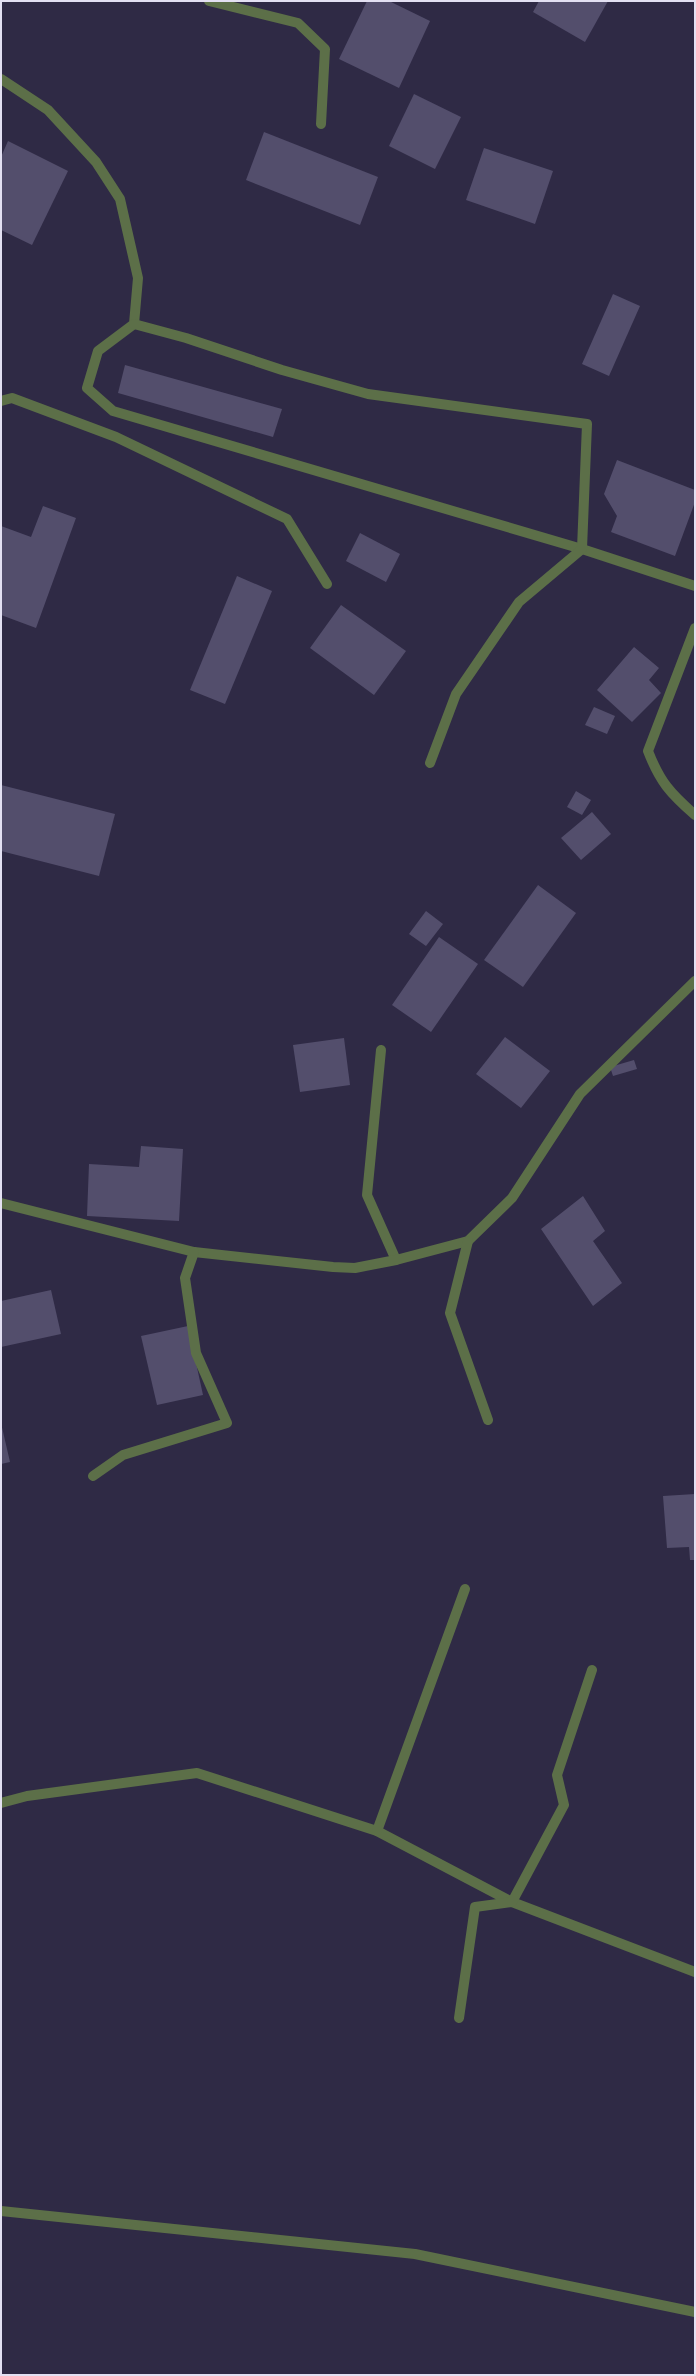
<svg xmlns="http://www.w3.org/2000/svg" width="696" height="2376" font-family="'IBM Plex Sans',sans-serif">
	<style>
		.building { fill: #534e6c }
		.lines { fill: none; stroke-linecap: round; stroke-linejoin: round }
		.minor { stroke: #5c6f48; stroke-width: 10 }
	</style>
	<rect width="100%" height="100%" fill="#2f2a45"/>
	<g class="building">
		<polygon points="367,1 389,1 430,21 399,88 339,59"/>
		<polygon points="539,1 608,1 585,42 533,12"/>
		<polygon points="414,94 461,117 435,169 389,146"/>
		<polygon points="264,132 378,177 360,225 246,180"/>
		<polygon points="8,141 68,171 32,245 1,230 1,157"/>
		<polygon points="484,148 553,171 535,224 466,200"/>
		<polygon points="613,294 640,306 609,376 582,364"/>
		<polygon points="125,365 282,409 273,437 118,393"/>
		<polygon points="617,460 695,490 695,502 675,556 611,532 617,516 604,494"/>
		<polygon points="43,506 76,518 36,628 1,615 1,526 31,537"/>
		<polygon points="360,533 400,554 386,582 346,561"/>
		<polygon points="237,576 272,591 225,704 190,690"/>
		<polygon points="341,605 406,651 374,695 310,648"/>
		<polygon points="634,647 659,668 649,680 661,693 632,722 597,690"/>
		<polygon points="594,707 615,716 607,734 585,725"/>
		<polygon points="1,785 115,814 99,876 1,851"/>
		<polygon points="576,791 591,800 582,815 567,807"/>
		<polygon points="592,812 611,834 581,860 561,838"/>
		<polygon points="538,885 576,913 523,987 484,960"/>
		<polygon points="426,911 443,924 426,946 409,934"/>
		<polygon points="439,937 478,964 431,1032 392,1005"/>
		<polygon points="505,1037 550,1071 521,1108 476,1074"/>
		<polygon points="344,1038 350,1085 300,1092 293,1045"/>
		<polygon points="634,1060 637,1069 613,1076 610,1067"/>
		<polygon points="141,1146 183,1149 179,1221 87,1216 89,1164 139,1167"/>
		<polygon points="583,1196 605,1231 593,1241 622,1283 593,1306 541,1229"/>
		<polygon points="51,1290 61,1334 1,1347 1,1301"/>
		<polygon points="188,1326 203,1395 157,1405 141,1336"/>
		<polygon points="1,1423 10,1462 1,1464"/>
		<polygon points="695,1494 695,1560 690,1560 689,1547 667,1548 663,1496"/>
	</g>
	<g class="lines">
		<g class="minor">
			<polyline points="209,1 298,23 325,49 321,124"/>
			<polyline points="1,79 48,110 96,162 120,199 138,278 134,324 98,351 87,388 113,411 582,549 695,586"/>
			<polyline points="134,324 186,338 282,370 368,394 587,424 582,549 519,602 456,694 430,763"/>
			<polyline points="1,401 12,398 116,437 287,519 327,584"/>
			<path d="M695,628L648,751C660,782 670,793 695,815"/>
			<polyline points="381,1050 367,1195 396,1260"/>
			<polyline points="1,1203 194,1252 333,1267 355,1268 396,1260 468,1241 512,1198 580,1094 695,981"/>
			<polyline points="468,1241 450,1313 488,1420"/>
			<polyline points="93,1476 123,1455 227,1423 196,1353 185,1278 194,1252"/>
			<polyline points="1,1803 27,1796 197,1773 377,1831 512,1902 695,1972"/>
			<polyline points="377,1831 465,1589"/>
			<polyline points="459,2018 475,1907 512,1902 564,1805 557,1775 592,1670"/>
			<polyline points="1,2211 415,2254 695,2312"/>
		</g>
	</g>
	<rect width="696" height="2376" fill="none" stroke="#e3e0f2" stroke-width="4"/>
</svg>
